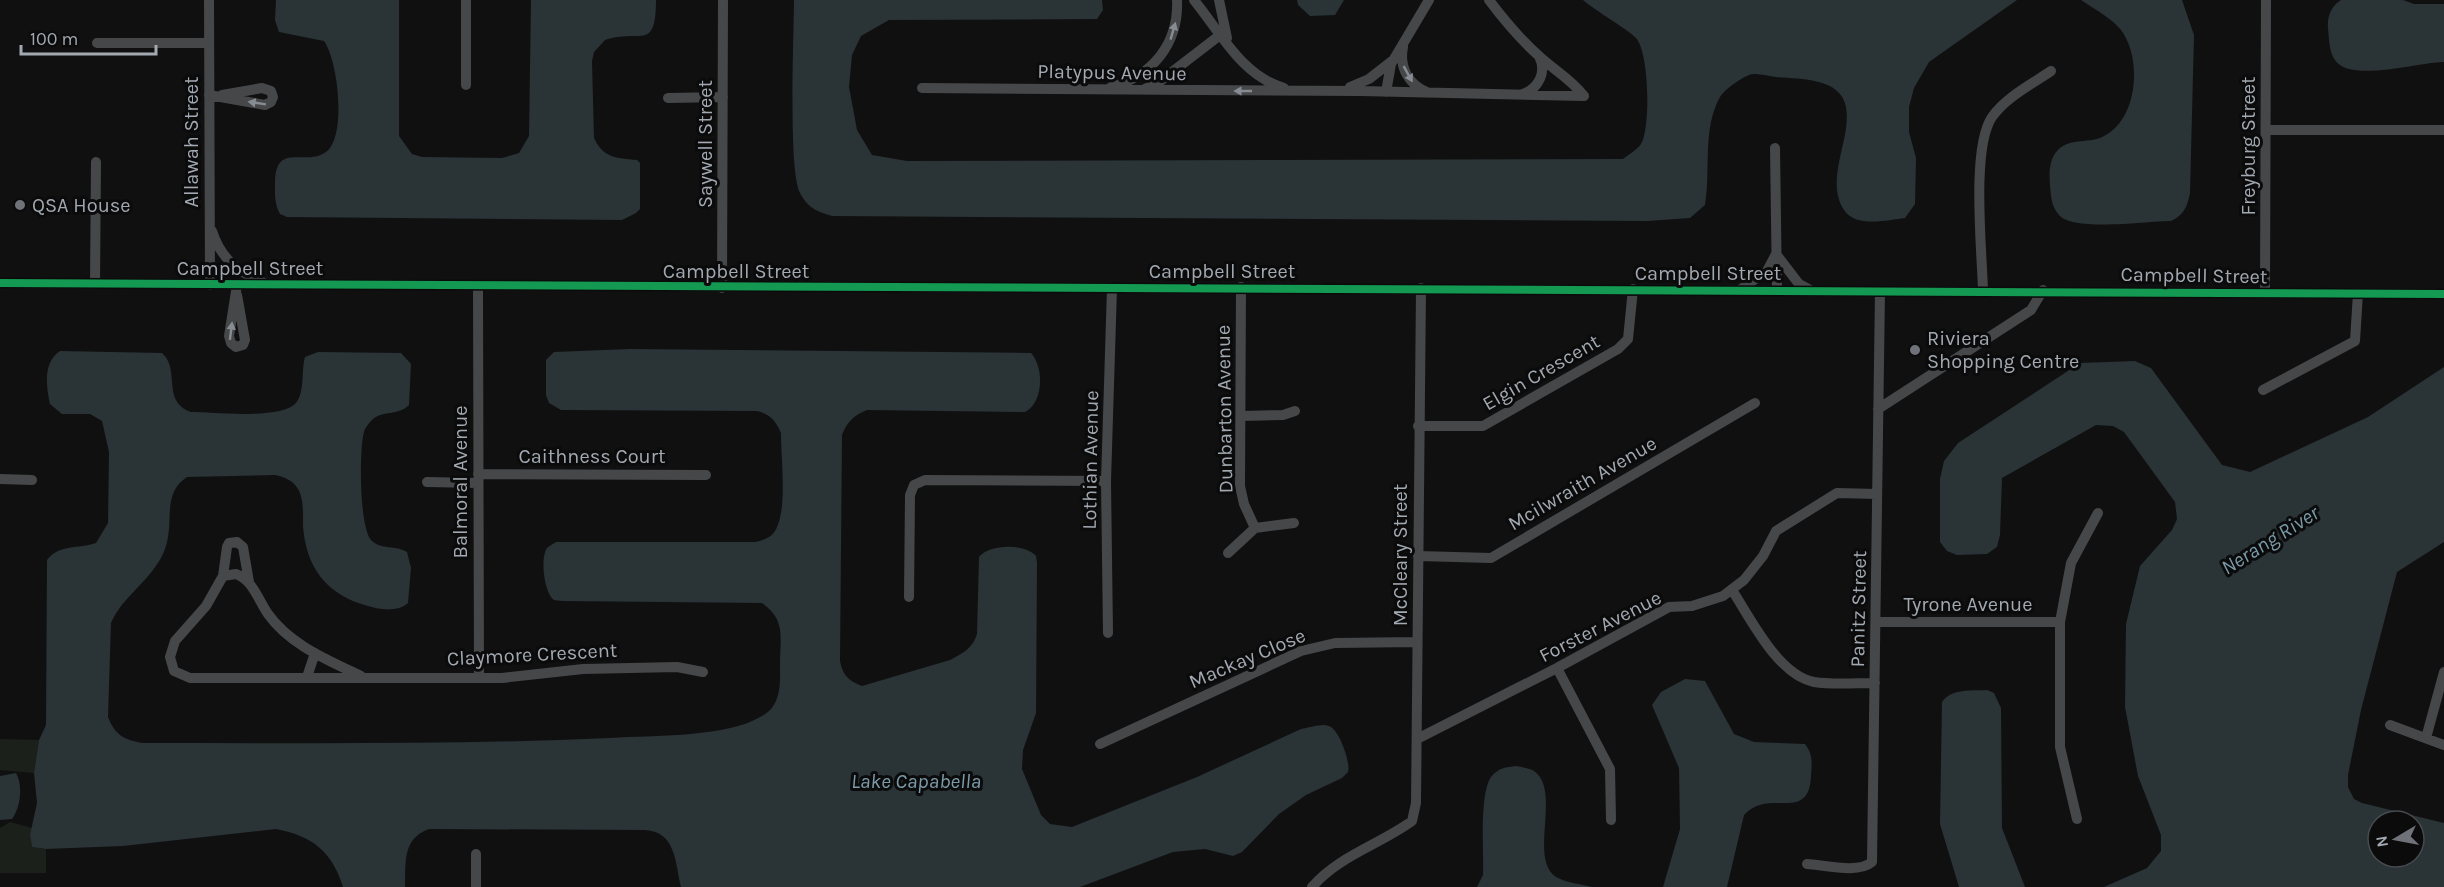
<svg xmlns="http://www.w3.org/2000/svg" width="2444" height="887" viewBox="0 0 2444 887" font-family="Karla,sans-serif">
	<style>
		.green { fill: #1b201b }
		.water { fill: #2a3336; fill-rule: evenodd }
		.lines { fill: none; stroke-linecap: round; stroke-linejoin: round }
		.minor { stroke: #454749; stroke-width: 10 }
		.cycleway-casing { stroke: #0b0b0c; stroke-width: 11 }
		.cycleway { stroke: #139951; stroke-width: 8 }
		.oneway { fill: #868c92 }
		.poi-dot { fill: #6f7379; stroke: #0b0b0c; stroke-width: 2 }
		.labels { text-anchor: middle; stroke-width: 6; stroke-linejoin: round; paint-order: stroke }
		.street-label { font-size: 20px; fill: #a2a9b1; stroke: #0b0b0c }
		.poi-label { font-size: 20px; fill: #a2a9b1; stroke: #0b0b0c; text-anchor: start }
		.water-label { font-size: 21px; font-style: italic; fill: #7b9ba9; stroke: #0b0b0c }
	</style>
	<rect width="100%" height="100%" fill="#101011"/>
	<path class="green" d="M0 739 39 740 34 773 0 770Z
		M10 822 32 828 30 835 32 847 46 849V873H0V828Z"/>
	<path class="water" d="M276 0H399V136L412 154 422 157 502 158 519 153 529 136 531 0H656C656 53 640 28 605 40L594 52 592 61 594 138C603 158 616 158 637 160L640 163V209L636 213 622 220 287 217 280 214C274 203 275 194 275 182 276 141 305 167 326 152 347 137 338 60 324 41L279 32 275 20Z
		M794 0H1102L1103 10 1097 19 889 20 861 36 852 55 849 87 857 130 872 155 907 161 1623 159C1628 155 1637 150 1641 144 1651 127 1649 52 1636 38 1626 28 1597 12 1583 0H2017L1929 62 1914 88 1909 107V132L1916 158 1915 204 1905 218C1888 220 1855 228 1844 210 1824 179 1852 139 1846 107 1841 77 1798 79 1776 77 1768 76 1756 72 1749 75 1741 78 1724 90 1720 97 1702 129 1711 170 1705 205L1690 218 1648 221 832 216C816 211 808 208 800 193 788 170 794 34 794 0Z
		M1297 0H1344L1335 15 1310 16 1298 5Z
		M2081 0H2182L2194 35 2190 193C2187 207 2184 215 2171 221 2148 221 2073 232 2059 215 2051 206 2051 196 2050 185 2049 174 2049 160 2057 151 2068 138 2087 143 2100 138 2138 123 2143 59 2121 30 2110 17 2094 9 2081 0Z
		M2341 0H2403L2414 4H2444V62C2420 62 2349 83 2335 60 2329 52 2329 38 2328 28 2327 17 2331 6 2341 0Z
		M630 349 1031 353C1044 367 1044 402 1025 412L867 410C853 416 847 422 842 435L840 661C843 676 849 681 862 686L950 660C963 653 973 648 977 634L979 557C989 544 1025 543 1036 556L1037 563 1036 713 1023 750 1022 769 1041 815 1050 824 1072 827 1197 777 1301 729C1309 728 1322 723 1329 726 1339 729 1351 763 1348 772L1342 778 1306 795 1279 814 1242 852 1233 856 1205 849 1173 852 1080 887H681C675 862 676 832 645 830L429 829C402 839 406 862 405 887H343C332 851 312 836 276 829L123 846 46 849 32 847 30 835 37 803 34 773 39 740 46 725 47 560C59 544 78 549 96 543L108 523 109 452 102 421 90 414H62L50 404C46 386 43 362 60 351L162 353C181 370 161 401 191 412 213 412 281 420 296 403 305 392 301 371 305 357L318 352 401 353 411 364 409 405C399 416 382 410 372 420 369 423 365 428 364 432 359 449 359 530 372 541 382 550 396 545 407 552L411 568 408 603C399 612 380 610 368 606 327 595 306 568 303 526 303 515 304 499 298 489 293 480 284 477 275 475L187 477C161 494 175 522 165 549 154 579 123 595 111 623L108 717C115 735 124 740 143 743 299 743 455 745 610 738 653 735 726 738 762 716 782 705 780 683 780 664 780 637 786 620 762 603L562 601 554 600C544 593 540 558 547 548 549 546 553 544 556 542H755C765 540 773 537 777 527 787 505 781 458 781 433 776 421 770 414 757 411L561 410 549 403 546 395V360L554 352Z
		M2135 361 2151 368 2222 465 2250 472 2368 417 2444 367V542L2397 572 2361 710 2348 775V787L2354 799 2362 803 2444 823V887H2104L2147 868 2161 851V835L2138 776 2125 707 2126 624 2140 566 2172 530 2177 519 2175 502 2124 432 2113 426 2096 425 2002 478 2000 535 1997 547 1987 554 1957 555 1947 551 1940 542V479L1944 461 1958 443 2080 363ZM2378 821H2414V857H2378Z
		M1685 679 1705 681 1734 734 1754 742 1805 744C1813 754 1812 763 1811 776 1809 824 1769 787 1744 815L1727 887H1663L1680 829 1679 768 1652 705 1661 692Z
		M1987 690 1994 693 2001 708 2002 828 2025 887H1959L1940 824 1942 702C1952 688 1971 691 1987 690Z
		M1516 766C1521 767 1529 768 1534 771 1562 790 1528 859 1556 877 1567 883 1581 884 1592 887H1477L1483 875C1484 852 1479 795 1491 777 1498 768 1506 767 1516 766Z
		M16 773C23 785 21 807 12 819L0 820V776Z"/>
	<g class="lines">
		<path class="minor" d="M209 0 210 285
			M466 0V85
			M1194 0C1220 32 1242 76 1284 88
			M1219 0 1227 38
			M1489 0C1504 20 1520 39 1539 56 1554 70 1571 79 1584 96
			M97 43H209
			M1403 47C1399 67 1408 84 1427 92
			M1111 87C1153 76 1179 43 1177 0
			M1350 87 1369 79 1392 61
			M922 88 1360 91 1584 96
			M1145 89 1159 82 1224 32
			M1386 92 1391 64 1429 0
			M1523 94C1539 88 1547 72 1539 56
			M209 95 265 105 271 102 273 97 271 91 262 88 222 95
			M668 98 723 97
			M2266 130H2444
			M1775 148 1777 290
			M212 231C221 259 238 272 264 283
			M0 283 2444 294
			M95 284 96 162
			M478 286 479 677
			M1241 287 1240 486 1244 504 1255 528
			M722 288 723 0
			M1741 289 1767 271 1776 254 1799 284 1810 290
			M1983 291C1982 251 1971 148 1992 117 2006 97 2032 84 2051 71
			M2265 293 2266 0
			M237 295 245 340 243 345 236 347 231 343 229 336 237 285
			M2263 390 2355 341 2358 293
			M1878 409 2031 310 2043 290
			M1242 416 1283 415 1295 411
			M1418 426H1483L1618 349 1628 339 1633 289
			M478 474 706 475
			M0 479 32 480
			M427 482 478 483
			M1228 553 1255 528 1294 523
			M1418 556 1491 558 1755 403
			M223 576 227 547 229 543 237 542 243 547 249 582
			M1732 590C1751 619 1778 675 1814 682 1833 685 1855 683 1875 683
			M909 597 910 495 914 485 925 480 1106 481
			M1876 622H2060
			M1108 633 1106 481 1112 288
			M1557 668 1610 769 1611 820
			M361 676C328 660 290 645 268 614 258 600 253 580 236 574L223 576 206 606 175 641 170 657 174 671 190 678H502L583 669 677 667 703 672
			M307 677 315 653
			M2390 725 2444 745
			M2426 738 2444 672
			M1417 739 1557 668 1669 607 1692 606 1723 596 1744 580 1763 556 1776 531 1837 493 1877 494
			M1100 744 1301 651 1335 643 1417 642
			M2077 819 2060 747V622L2071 563 2098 513
			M1807 864C1825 865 1858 874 1872 862L1880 291
			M476 887V854
			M1312 887C1340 855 1379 845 1412 821L1416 803 1421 288"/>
		<defs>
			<path id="cycleway" d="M0 283 2444 294"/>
		</defs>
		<use href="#cycleway" class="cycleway-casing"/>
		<use href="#cycleway" class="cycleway"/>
	</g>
	<defs><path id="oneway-solid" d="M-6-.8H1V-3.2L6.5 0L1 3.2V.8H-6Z" transform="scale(1.5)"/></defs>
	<g class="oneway">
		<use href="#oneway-solid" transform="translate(1173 31) rotate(-74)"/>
		<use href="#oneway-solid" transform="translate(1408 74) rotate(61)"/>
		<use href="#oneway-solid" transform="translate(1243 91) rotate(-180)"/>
		<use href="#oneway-solid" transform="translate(257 103) rotate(-171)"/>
		<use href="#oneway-solid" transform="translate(231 331) rotate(-83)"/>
	</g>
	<g class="poi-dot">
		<circle cx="20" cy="205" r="6"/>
		<circle cx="1915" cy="350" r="6"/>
	</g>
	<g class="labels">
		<g class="street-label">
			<text transform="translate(1112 72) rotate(1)" y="7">Platypus Avenue</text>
			<text transform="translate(191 142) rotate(-90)" y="7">Allawah Street</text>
			<text transform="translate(705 144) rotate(-90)" y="7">Saywell Street</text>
			<text transform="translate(2248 146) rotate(-90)" y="7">Freyburg Street</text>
			<text x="250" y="275">Campbell Street</text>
			<text x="736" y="278">Campbell Street</text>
			<text x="1222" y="278">Campbell Street</text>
			<text x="1708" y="280">Campbell Street</text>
			<text transform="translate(2194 275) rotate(1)" y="7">Campbell Street</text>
			<text transform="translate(1541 372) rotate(-30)" y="7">Elgin Crescent</text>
			<text transform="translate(1224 409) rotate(-91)" y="7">Dunbarton Avenue</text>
			<text x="592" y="463">Caithness Court</text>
			<text transform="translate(1090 460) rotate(-89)" y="7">Lothian Avenue</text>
			<text transform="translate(460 482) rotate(-90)" y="7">Balmoral Avenue</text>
			<text transform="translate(1582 483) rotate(-30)" y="7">Mcilwraith Avenue</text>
			<text transform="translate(1400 555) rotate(-90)" y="7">McCleary Street</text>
			<text x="1968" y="611">Tyrone Avenue</text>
			<text transform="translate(1858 609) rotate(-89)" y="7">Panitz Street</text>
			<text transform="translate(1600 626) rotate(-27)" y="7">Forster Avenue</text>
			<text transform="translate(532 654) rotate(-3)" y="7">Claymore Crescent</text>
			<text transform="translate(1247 658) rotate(-23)" y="7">Mackay Close</text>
		</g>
		<g class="poi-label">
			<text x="32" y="212">QSA House</text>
			<text x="1927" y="345">Riviera<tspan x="1927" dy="23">Shopping Centre</tspan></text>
		</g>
		<g class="water-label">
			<text transform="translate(2270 540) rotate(-32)" y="7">Nerang River</text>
			<text x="916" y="788">Lake Capabella</text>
		</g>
	</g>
	<g transform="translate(2396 839) rotate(260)"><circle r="28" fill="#0b0b0c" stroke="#474a4e" stroke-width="1.5"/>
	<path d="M0-4.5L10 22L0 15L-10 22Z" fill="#6f7379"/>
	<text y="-9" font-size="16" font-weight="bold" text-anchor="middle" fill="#a2a9b1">N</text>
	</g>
	<path d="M21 45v9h135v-9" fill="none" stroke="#a2a9b1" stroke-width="3"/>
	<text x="30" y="45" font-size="18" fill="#a2a9b1" stroke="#0b0b0c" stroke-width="4.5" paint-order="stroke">100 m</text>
</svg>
